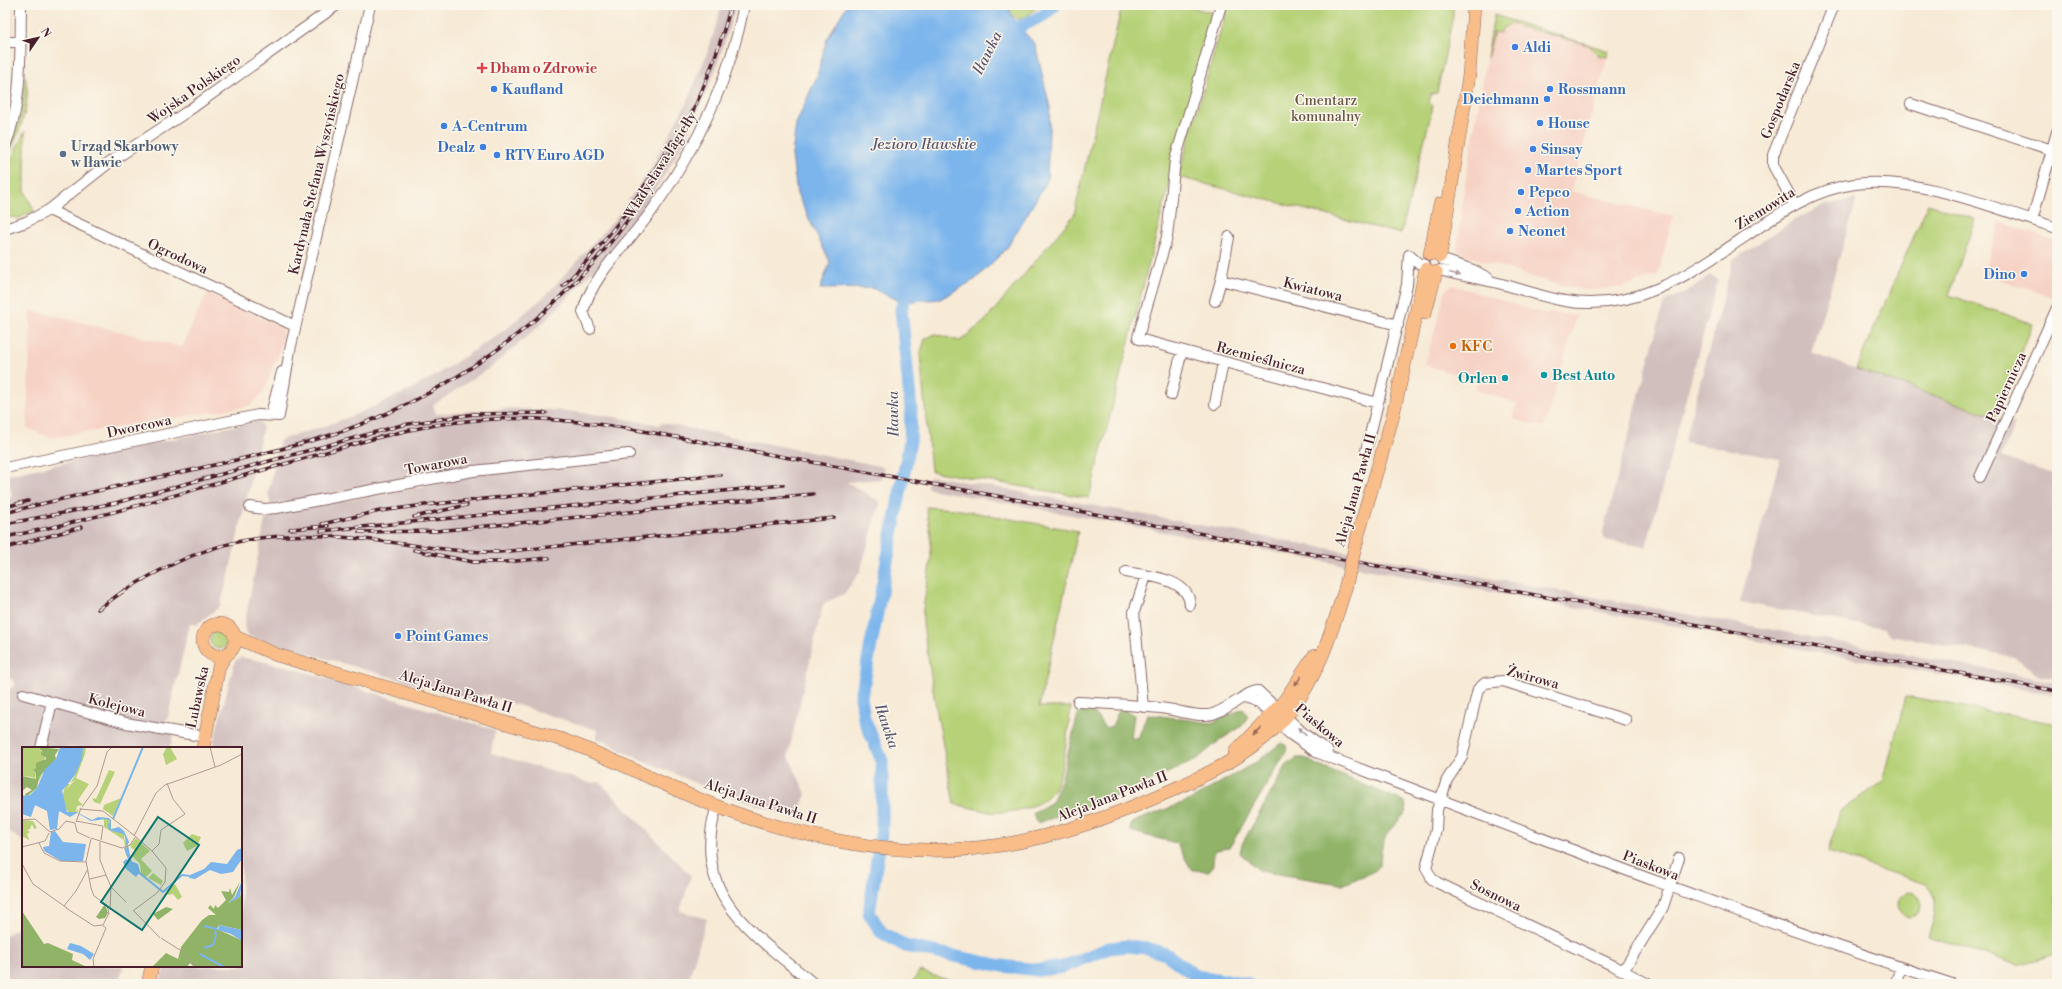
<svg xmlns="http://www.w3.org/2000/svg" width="2062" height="989" viewBox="0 0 2062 989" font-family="'Libre Bodoni',serif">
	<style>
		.built { fill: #f6d2c4 }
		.industrial { fill: #d1bfbe }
		.green { fill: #b6d177; stroke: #807851 }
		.forest { fill: #90b368; stroke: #6d694a }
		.water { fill: #7cb5ec; stroke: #636a8c }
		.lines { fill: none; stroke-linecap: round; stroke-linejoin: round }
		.river { stroke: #7cb5ec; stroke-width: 13 }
		.minor-casing { stroke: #876667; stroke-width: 12 }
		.major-casing { stroke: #876667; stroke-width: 14 }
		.minor { stroke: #fff; stroke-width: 10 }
		.major { stroke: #f8bd89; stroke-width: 13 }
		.rail-casing { stroke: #4a1f2b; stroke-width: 3.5 }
		.rail { stroke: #fbf7ec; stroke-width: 2; stroke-dasharray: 6; stroke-linecap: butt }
		.major-bridge-casing { stroke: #876667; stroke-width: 14; stroke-linecap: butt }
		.major-bridge { stroke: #f8bd89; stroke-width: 13 }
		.oneway { fill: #ae9aa0 }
		.oneway2 { fill: #986655 }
		.shop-dot { fill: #3f7fe0; stroke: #fbf7ec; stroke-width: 1.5 }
		.health-dot { fill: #e0444e; stroke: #fbf7ec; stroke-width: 1.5 }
		.service-dot { fill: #5c6f8a; stroke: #fbf7ec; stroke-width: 1.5 }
		.food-dot { fill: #e8710a; stroke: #fbf7ec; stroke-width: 1.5 }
		.culture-dot { fill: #0f9aa8; stroke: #fbf7ec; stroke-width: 1.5 }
		.labels { text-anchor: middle; stroke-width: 3; stroke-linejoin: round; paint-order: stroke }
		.shop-label { font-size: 14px; font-weight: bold; fill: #366cbe; stroke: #fbf7ec; text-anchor: start }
		.health-label { font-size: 14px; font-weight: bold; fill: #be3a42; stroke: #fbf7ec; text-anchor: start }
		.street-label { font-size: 14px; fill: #4a1f2b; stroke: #fbf7ec }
		.park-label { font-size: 14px; fill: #6a5442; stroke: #fbf7ec }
		.service-label { font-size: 14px; font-weight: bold; fill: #4e5e75; stroke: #fbf7ec; text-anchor: start }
		.food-label { font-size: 14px; font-weight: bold; fill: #c56008; stroke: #fbf7ec; text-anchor: start }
		.culture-label { font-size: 14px; font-weight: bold; fill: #0d838f; stroke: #fbf7ec; text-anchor: start }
		.water-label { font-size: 15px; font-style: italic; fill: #5c546f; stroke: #fbf7ec }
		.inset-river { fill: none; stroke: #7cb5ec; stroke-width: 2 }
		.inset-road { fill: none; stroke: #b29992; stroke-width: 1 }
		.view { fill: #0f766e; fill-opacity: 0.15; stroke: #0f766e; stroke-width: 2 }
		.inset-edge { fill: none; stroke: #4a1f2b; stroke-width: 2 }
	</style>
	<rect width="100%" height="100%" fill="#fbf7ec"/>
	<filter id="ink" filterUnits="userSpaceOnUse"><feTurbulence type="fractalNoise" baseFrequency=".025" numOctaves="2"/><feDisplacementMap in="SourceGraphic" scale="8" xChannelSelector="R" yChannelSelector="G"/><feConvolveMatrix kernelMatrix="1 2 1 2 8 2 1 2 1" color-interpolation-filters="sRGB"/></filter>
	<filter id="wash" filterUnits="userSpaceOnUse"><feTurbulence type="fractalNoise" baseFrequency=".012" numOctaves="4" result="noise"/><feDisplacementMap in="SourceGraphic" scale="16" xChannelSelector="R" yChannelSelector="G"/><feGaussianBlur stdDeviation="0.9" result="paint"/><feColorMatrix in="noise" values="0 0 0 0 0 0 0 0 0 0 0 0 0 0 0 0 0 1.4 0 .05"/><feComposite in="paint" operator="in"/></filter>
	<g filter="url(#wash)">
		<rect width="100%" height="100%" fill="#f7ead6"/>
		<path class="built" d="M5 5H13L14 36H5Z
			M1494 15 1609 51 1571 191 1673 216 1658 275 1623 287 1585 290 1551 283 1466 255 1457 250 1463 195Z
			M2000 222 2057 241V282L2052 297 1983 274Z
			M1452 285 1542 313 1577 315 1544 427 1513 419 1517 403 1475 390 1478 381 1425 365 1446 289Z
			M207 293 281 327 284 332 279 354 263 393 249 406 51 438 27 428 31 310 182 347Z"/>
		<path class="industrial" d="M722 5H736L715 72 683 145 643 210 605 258 544 322 491 367 433 405 436 414 511 408 566 411 602 415 659 425 662 423 880 466 884 468 882 478 880 479 847 482 880 502 860 572 844 594 823 604 788 755 806 794 796 819 700 785 622 751 610 744 596 738 597 730 482 694 480 703 290 648 248 636 244 626 266 515 446 482 439 464 436 463 401 480 271 505 268 493 280 440 325 426 357 414 406 392 435 376 505 330 547 294 616 218 650 170 686 104 708 51Z
			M1857 199 1811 353 2015 424 2001 457 2057 475V678L2039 675 2014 657 1890 635 1884 629 1740 602 1780 459 1684 442 1733 260 1794 220 1825 205Z
			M1710 275 1718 279 1646 547 1605 540 1602 535 1663 306 1667 300 1686 292Z
			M256 421 260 422 263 427 228 578 220 606 196 625 190 624 167 720 166 719V725L175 727 170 748H23V841L5 829V691L15 686 12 678 5 682V499L12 497 8 475Z
			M933 476 2057 682V696L930 489 927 486 929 477Z
			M241 657 289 667 495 730 491 753 590 783 600 782 691 876 680 911 707 919 687 984H159L165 966H241V748H212L235 661Z
			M23 924V966H123L119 984H5V936Z"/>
		<path class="green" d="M1010 5H1040L1025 18 1017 19 1010 12Z
			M1122 5H1184L1213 13 1089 498 931 471 920 355 925 339 935 334 960 341 985 321 1074 215Z
			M1228 5H1453V16L1437 93 1431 94 1429 103 1433 106 1401 234 1178 177Z
			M1494 15 1609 51 1607 57 1598 55 1589 45 1510 24 1503 28 1500 33 1494 32 1487 58Z
			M25 76C33 103 17 139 5 162V156L21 114Z
			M25 131V191L34 211 20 218 5 217V171Z
			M1928 204 1975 219 1949 295 2033 324 1996 417 1856 369Z
			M926 507 955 509 1078 531 1039 707H1071C1068 727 1064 773 1054 789 1042 808 1011 814 990 812 978 810 966 806 954 804L935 702 923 624V609L931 558V535Z
			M210 640a9 9 0 1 1 18 0a9 9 0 1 1-18 0Z
			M1906 696 2057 724V954L2017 965 1928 936C1934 918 1942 900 1925 884L1828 852 1840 811 1883 781Z
			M1898 905a12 12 0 1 1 24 0a12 12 0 1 1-24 0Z
			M919 971 961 984H912Z"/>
		<path class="forest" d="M1091 708 1105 728 1112 726 1120 708 1134 715 1131 738 1138 739 1147 714 1211 723 1243 709 1248 716 1241 727 1220 740 1196 760 1101 803 1037 823 1033 813 1052 802 1061 781 1078 714Z
			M1281 743 1287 746 1286 752 1229 848 1216 850C1211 858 1216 865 1209 871L1192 870 1176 843C1166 840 1136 834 1130 830L1131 824 1138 820 1190 800 1258 761Z
			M1297 758H1305L1319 766 1405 802 1407 812C1399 820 1389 829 1384 840 1376 862 1388 869 1360 877 1353 880 1348 884 1340 884L1260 871 1240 853 1242 844 1288 763Z"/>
		<path class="water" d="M847 5H1010V12L1019 27 1035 44 1050 107 1047 181 1007 248 976 279 940 299 902 302 872 288 820 289 830 262 797 194 792 155 796 124 817 76 827 39Z"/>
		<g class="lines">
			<path class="river" d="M1011 42 1019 27 1044 15 1055 5
				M910 285 901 309 911 409 910 441 861 697 864 718 882 761V827L869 913 881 932 905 946 1002 966 1039 970 1063 967 1109 948 1127 946 1146 948 1166 954 1196 976 1248 984"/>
		</g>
	</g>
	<g filter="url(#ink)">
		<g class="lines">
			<defs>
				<path id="minor" d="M1221 5 1175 160 1167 237 1138 337 1139 339 1378 403
					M5 42H21
					M1911 104 2052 150
					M5 146C23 101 20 53 21 5
					M1795 205 1773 165V155L1834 5
					M49 210 295 326
					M2032 220 2057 132
					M5 229 26 222 49 210 110 162 185 113 337 5
					M1409 255 1418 263 1425 265
					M1443 260 1473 270 1488 278
					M1440 270C1459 276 1479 278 1498 283 1521 289 1542 297 1565 301 1636 313 1691 273 1746 236 1780 213 1814 189 1855 184 1920 176 1996 209 2057 228
					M1221 280 1398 325
					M1215 301 1221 280 1229 237
					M590 329 583 312C592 275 629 242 651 212 696 149 730 81 744 5
					M1171 395 1182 351
					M1215 404 1223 362
					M271 414 282 372
					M1366 451 1407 285 1409 255
					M5 468 258 415 279 416 290 350 370 5
					M1980 477 2057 308
					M250 507 264 509 277 508 473 471 629 454
					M1126 572C1147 576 1189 578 1190 605
					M23 694 126 723 206 737
					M1244 698 1259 703 1290 734 1316 752C1527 833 1737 915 1952 984
					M1078 702C1108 704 1138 705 1167 709 1181 711 1193 716 1207 715 1222 715 1248 690 1258 691L1304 734 1328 751
					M1143 707 1134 612 1146 576
					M1626 720 1503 681 1485 683 1478 689 1462 757 1447 780 1437 810 1436 830 1426 868 1432 879 1438 883 1614 966 1648 984
					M41 748 52 702
					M717 806C688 895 755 935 814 984
					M1623 971 1663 907 1679 858
					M1895 984 1901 968"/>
				<path id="major" d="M1430 254 1440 204
					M1440 256 1469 75 1474 5
					M1425 313 1436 272
					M1358 535 1392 419 1426 269
					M203 640a16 16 0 1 1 32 0a16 16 0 1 1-32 0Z
					M235 637 277 655 563 740C610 757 653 780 698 799 744 818 795 833 844 842 966 864 1058 841 1170 791 1213 772 1257 751 1288 714 1318 677 1331 634 1345 589
					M203 748 219 666 226 655
					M1235 752 1285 700 1314 656
					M148 984 152 966"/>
			</defs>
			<use href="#minor" class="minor-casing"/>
			<use href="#major" class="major-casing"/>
			<use href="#minor" class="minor"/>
			<use href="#major" class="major"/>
			<defs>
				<path id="rail" d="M563 286C606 243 642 194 672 141
					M5 507 28 501
					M5 513C71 496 138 482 205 467 251 457 298 446 343 431 536 363 680 201 731 5
					M414 517 467 505
					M5 524 115 503 402 425 474 414 546 413
					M322 524 380 511 425 505 721 475
					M290 529 328 526
					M321 531 783 485
					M359 532 436 531 813 494
					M5 537C104 518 201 487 299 460 351 445 404 428 458 422 524 414 589 421 654 433L2057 691
					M5 548 82 527
					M414 550 473 562H505L549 558
					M121 593C199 543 259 529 352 538 401 542 450 553 500 552L834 518
					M98 609 125 590"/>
			</defs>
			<use href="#rail" class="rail-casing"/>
			<use href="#rail" class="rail"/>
			<defs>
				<path id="major-bridge" d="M1345 589 1358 535"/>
			</defs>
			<use href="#major-bridge" class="major-bridge-casing"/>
			<use href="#major-bridge" class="major-bridge"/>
		</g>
		<defs><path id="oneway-solid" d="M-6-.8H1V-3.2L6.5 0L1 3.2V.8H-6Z"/></defs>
		<g class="oneway">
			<use href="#oneway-solid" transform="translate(1455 274) rotate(14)"/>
			<use href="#oneway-solid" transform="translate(1302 731) rotate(-139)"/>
		</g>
		<g class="oneway2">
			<use href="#oneway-solid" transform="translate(1298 681) rotate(124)"/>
			<use href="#oneway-solid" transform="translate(1257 731) rotate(136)"/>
		</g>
	</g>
	<g class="shop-dot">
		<circle cx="1515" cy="47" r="4"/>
		<circle cx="494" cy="89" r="4"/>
		<circle cx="1550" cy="89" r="4"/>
		<circle cx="1547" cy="99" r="4"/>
		<circle cx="1540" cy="123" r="4"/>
		<circle cx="444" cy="126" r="4"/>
		<circle cx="483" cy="147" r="4"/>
		<circle cx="1533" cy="149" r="4"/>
		<circle cx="497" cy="155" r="4"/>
		<circle cx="1528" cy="170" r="4"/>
		<circle cx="1521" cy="192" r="4"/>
		<circle cx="1518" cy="211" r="4"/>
		<circle cx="1510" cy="231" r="4"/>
		<circle cx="2024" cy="274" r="4"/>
		<circle cx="398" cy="636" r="4"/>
	</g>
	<path class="health-dot" d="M480 62h4v4h4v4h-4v4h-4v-4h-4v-4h4z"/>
	<circle class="service-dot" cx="63" cy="154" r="4"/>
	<circle class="food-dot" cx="1453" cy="346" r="4"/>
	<g class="culture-dot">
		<circle cx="1544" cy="375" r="4"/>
		<circle cx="1505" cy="378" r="4"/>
	</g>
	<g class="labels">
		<g class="shop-label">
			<text x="1523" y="52">Aldi</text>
			<text x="502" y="94">Kaufland</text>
			<text x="1558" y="94">Rossmann</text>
			<text x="1539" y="104" text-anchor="end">Deichmann</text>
			<text x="1548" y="128">House</text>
			<text x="452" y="131">A-Centrum</text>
			<text x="475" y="152" text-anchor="end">Dealz</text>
			<text x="1541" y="154">Sinsay</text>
			<text x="505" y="160">RTV Euro AGD</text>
			<text x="1536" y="175">Martes Sport</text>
			<text x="1529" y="197">Pepco</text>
			<text x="1526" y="216">Action</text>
			<text x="1518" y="236">Neonet</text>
			<text x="2016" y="279" text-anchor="end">Dino</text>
			<text x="406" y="641">Point Games</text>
		</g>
		<g class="health-label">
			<text x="490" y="73">Dbam o Zdrowie</text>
		</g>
		<g class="street-label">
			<text transform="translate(194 89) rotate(-35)" y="5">Wojska Polskiego</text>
			<text transform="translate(1780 100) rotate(-68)" y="5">Gospodarska</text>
			<text transform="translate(660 165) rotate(-58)" y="5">Władysława Jagiełły</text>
			<text transform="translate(316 174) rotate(-77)" y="5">Kardynała Stefana Wyszyńskiego</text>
			<text transform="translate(1765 208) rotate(-32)" y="5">Ziemowita</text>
			<text transform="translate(178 256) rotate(25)" y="5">Ogrodowa</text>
			<text transform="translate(1313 289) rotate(14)" y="5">Kwiatowa</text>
			<text transform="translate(1261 358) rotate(15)" y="5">Rzemieślnicza</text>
			<text transform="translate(2006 387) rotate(-65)" y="5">Papiernicza</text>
			<text transform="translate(139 426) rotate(-12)" y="5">Dworcowa</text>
			<text transform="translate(436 464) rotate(-11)" y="5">Towarowa</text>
			<text transform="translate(1355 490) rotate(-74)" y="5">Aleja Jana Pawła II</text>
			<text transform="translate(1533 677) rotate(15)" y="5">Żwirowa</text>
			<text transform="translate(456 691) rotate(17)" y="5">Aleja Jana Pawła II</text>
			<text transform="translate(197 697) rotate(-78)" y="5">Lubawska</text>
			<text transform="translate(117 705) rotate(14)" y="5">Kolejowa</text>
			<text transform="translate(1320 725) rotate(40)" y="5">Piaskowa</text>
			<text transform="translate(1112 796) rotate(-21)" y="5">Aleja Jana Pawła II</text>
			<text transform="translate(761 801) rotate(18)" y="5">Aleja Jana Pawła II</text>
			<text transform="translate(1651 865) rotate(21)" y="5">Piaskowa</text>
			<text transform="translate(1496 895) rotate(26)" y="5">Sosnowa</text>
		</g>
		<g class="park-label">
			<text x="1326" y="105">Cmentarz<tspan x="1326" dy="16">komunalny</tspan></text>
		</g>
		<g class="service-label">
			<text x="71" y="151">Urząd Skarbowy<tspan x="71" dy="16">w Iławie</tspan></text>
		</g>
		<g class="food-label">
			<text x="1461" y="351">KFC</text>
		</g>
		<g class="culture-label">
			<text x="1552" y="380">Best Auto</text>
			<text x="1497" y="383" text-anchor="end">Orlen</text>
		</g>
		<g class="water-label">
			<text transform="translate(987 53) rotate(-63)" y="5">Iławka</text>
			<text x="924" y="149">Jezioro Iławskie</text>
			<text transform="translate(893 414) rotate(-91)" y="5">Iławka</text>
			<text transform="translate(887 726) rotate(71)" y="5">Iławka</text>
		</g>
	</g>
	<g transform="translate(22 747)">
		<rect width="220" height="220" fill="#f7ead6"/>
		<path d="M0 0H16L24 10 20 15 14 16V21L11 24 14 26 13 32 20 27 17 34 10 30 0 29ZM61 0H64L63 7 54 31 67 37 56 53 61 58 55 59 54 65 59 60 55 66H50L46 65 41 57V46L44 37H48L44 43 53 33 48 36 53 29ZM145 0H148L155 12 144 18 141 7ZM87 23 93 25 78 57 72 55 70 51 74 52ZM99 51 91 69 81 62 82 58ZM82 71 88 74 87 83 102 86V92L106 96 108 114 104 108 102 93 82 80ZM0 73 11 74 15 81 12 82 10 77 8 82 5 83 8 85 5 87 7 92V93L0 89ZM170 87 179 90 175 99 165 104 161 96ZM114 91 128 104 119 112 130 124 124 130 119 127 118 117 109 108 114 105 108 99ZM131 126 141 134 139 138 126 131ZM153 137 160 150 156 153 151 147 146 148 145 144Z" fill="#b6d177"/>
		<path d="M16 0 37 2 33 8 34 12 17 30 15 41 4 50 3 47 10 43 5 40 0 44V29L14 32V26L11 23 14 21V16L24 12V10L19 8 20 4ZM218 135 212 150 206 156 218 150 220 143V183L197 178 195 182 219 193 220 220H172L168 216 165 220H130L144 206 156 212 159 200 180 173 187 168H194L186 161 188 158 192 162 193 158 196 161 204 153 199 144 207 145 208 141 210 148ZM83 157 86 166 83 171 77 172 74 170ZM144 160 151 162 136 173 131 167ZM0 164 22 197 26 196 51 207 50 213 65 220H0Z" fill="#90b368"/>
		<path d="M38 0H61L60 12 53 28 40 44 45 65H54L70 73 76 70 87 71 89 73V82L97 80 102 84 107 95 105 99 102 87 87 83 86 78 88 74 84 72 69 74 55 66 48 70 37 64 35 82 28 83 25 64 13 58 9 70 0 67V49L8 48 15 41 23 22 34 12ZM33 84 41 95 64 97 61 114H39L22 104 21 100 27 99 29 85ZM220 101V112L211 125 199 127 188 123 173 132 167 131 168 128 182 122 189 115 205 117 215 103ZM104 112 116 117 118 125 114 130 104 122 101 115ZM220 134 218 150 206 156 213 150ZM197 178 220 183V194L209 187 196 183ZM48 196 59 199 72 207 68 213 61 207 45 202Z" fill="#7cb5ec"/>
		<path class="inset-river" d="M1 49 11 61M3 49 12 60M91 72 121 0M105 99 109 116M103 101 108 115M115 124 141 145 160 128 169 129M182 179 195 182M182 201 191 198 194 189 193 183M178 207 202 220"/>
		<path class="inset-road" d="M188 0 193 20M60 60 75 39 85 5 90 0M58 62 81 64 113 89M0 73 13 72 28 85 37 82 44 74 53 76M54 74 81 79 79 93M54 75 59 61M53 76 55 85 68 91M112 89 134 46 143 38 199 18 220 7M114 90 130 104M69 91 100 101 108 98 114 89M69 92 64 114 69 141 72 149 85 158 87 167M78 95V113L84 128 89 140 104 155M17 96 22 106 38 114 64 115M0 100 23 94 27 86M130 104 137 97 139 83 163 67 151 52 145 36M0 117 11 137 45 161M68 132 84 128M42 159 54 144 66 122M44 161 72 179 80 178M88 163 89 140M111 163 138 191M112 163 135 146 143 135 144 121 130 104M81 178 87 166M139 191 161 205 175 220M72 220 71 212 84 181 80 178"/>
		<path class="view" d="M136 70 177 98 120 183 79 155Z"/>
		<rect width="220" height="220" class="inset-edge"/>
	</g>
	<rect width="2062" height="989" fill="none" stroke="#fbf7ec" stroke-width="20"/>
	<g transform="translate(38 38) rotate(56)" stroke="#fbf7ec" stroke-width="3" paint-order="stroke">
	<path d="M0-3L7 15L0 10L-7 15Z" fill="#4a1f2b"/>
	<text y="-6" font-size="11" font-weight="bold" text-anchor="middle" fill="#4a1f2b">N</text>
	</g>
</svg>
